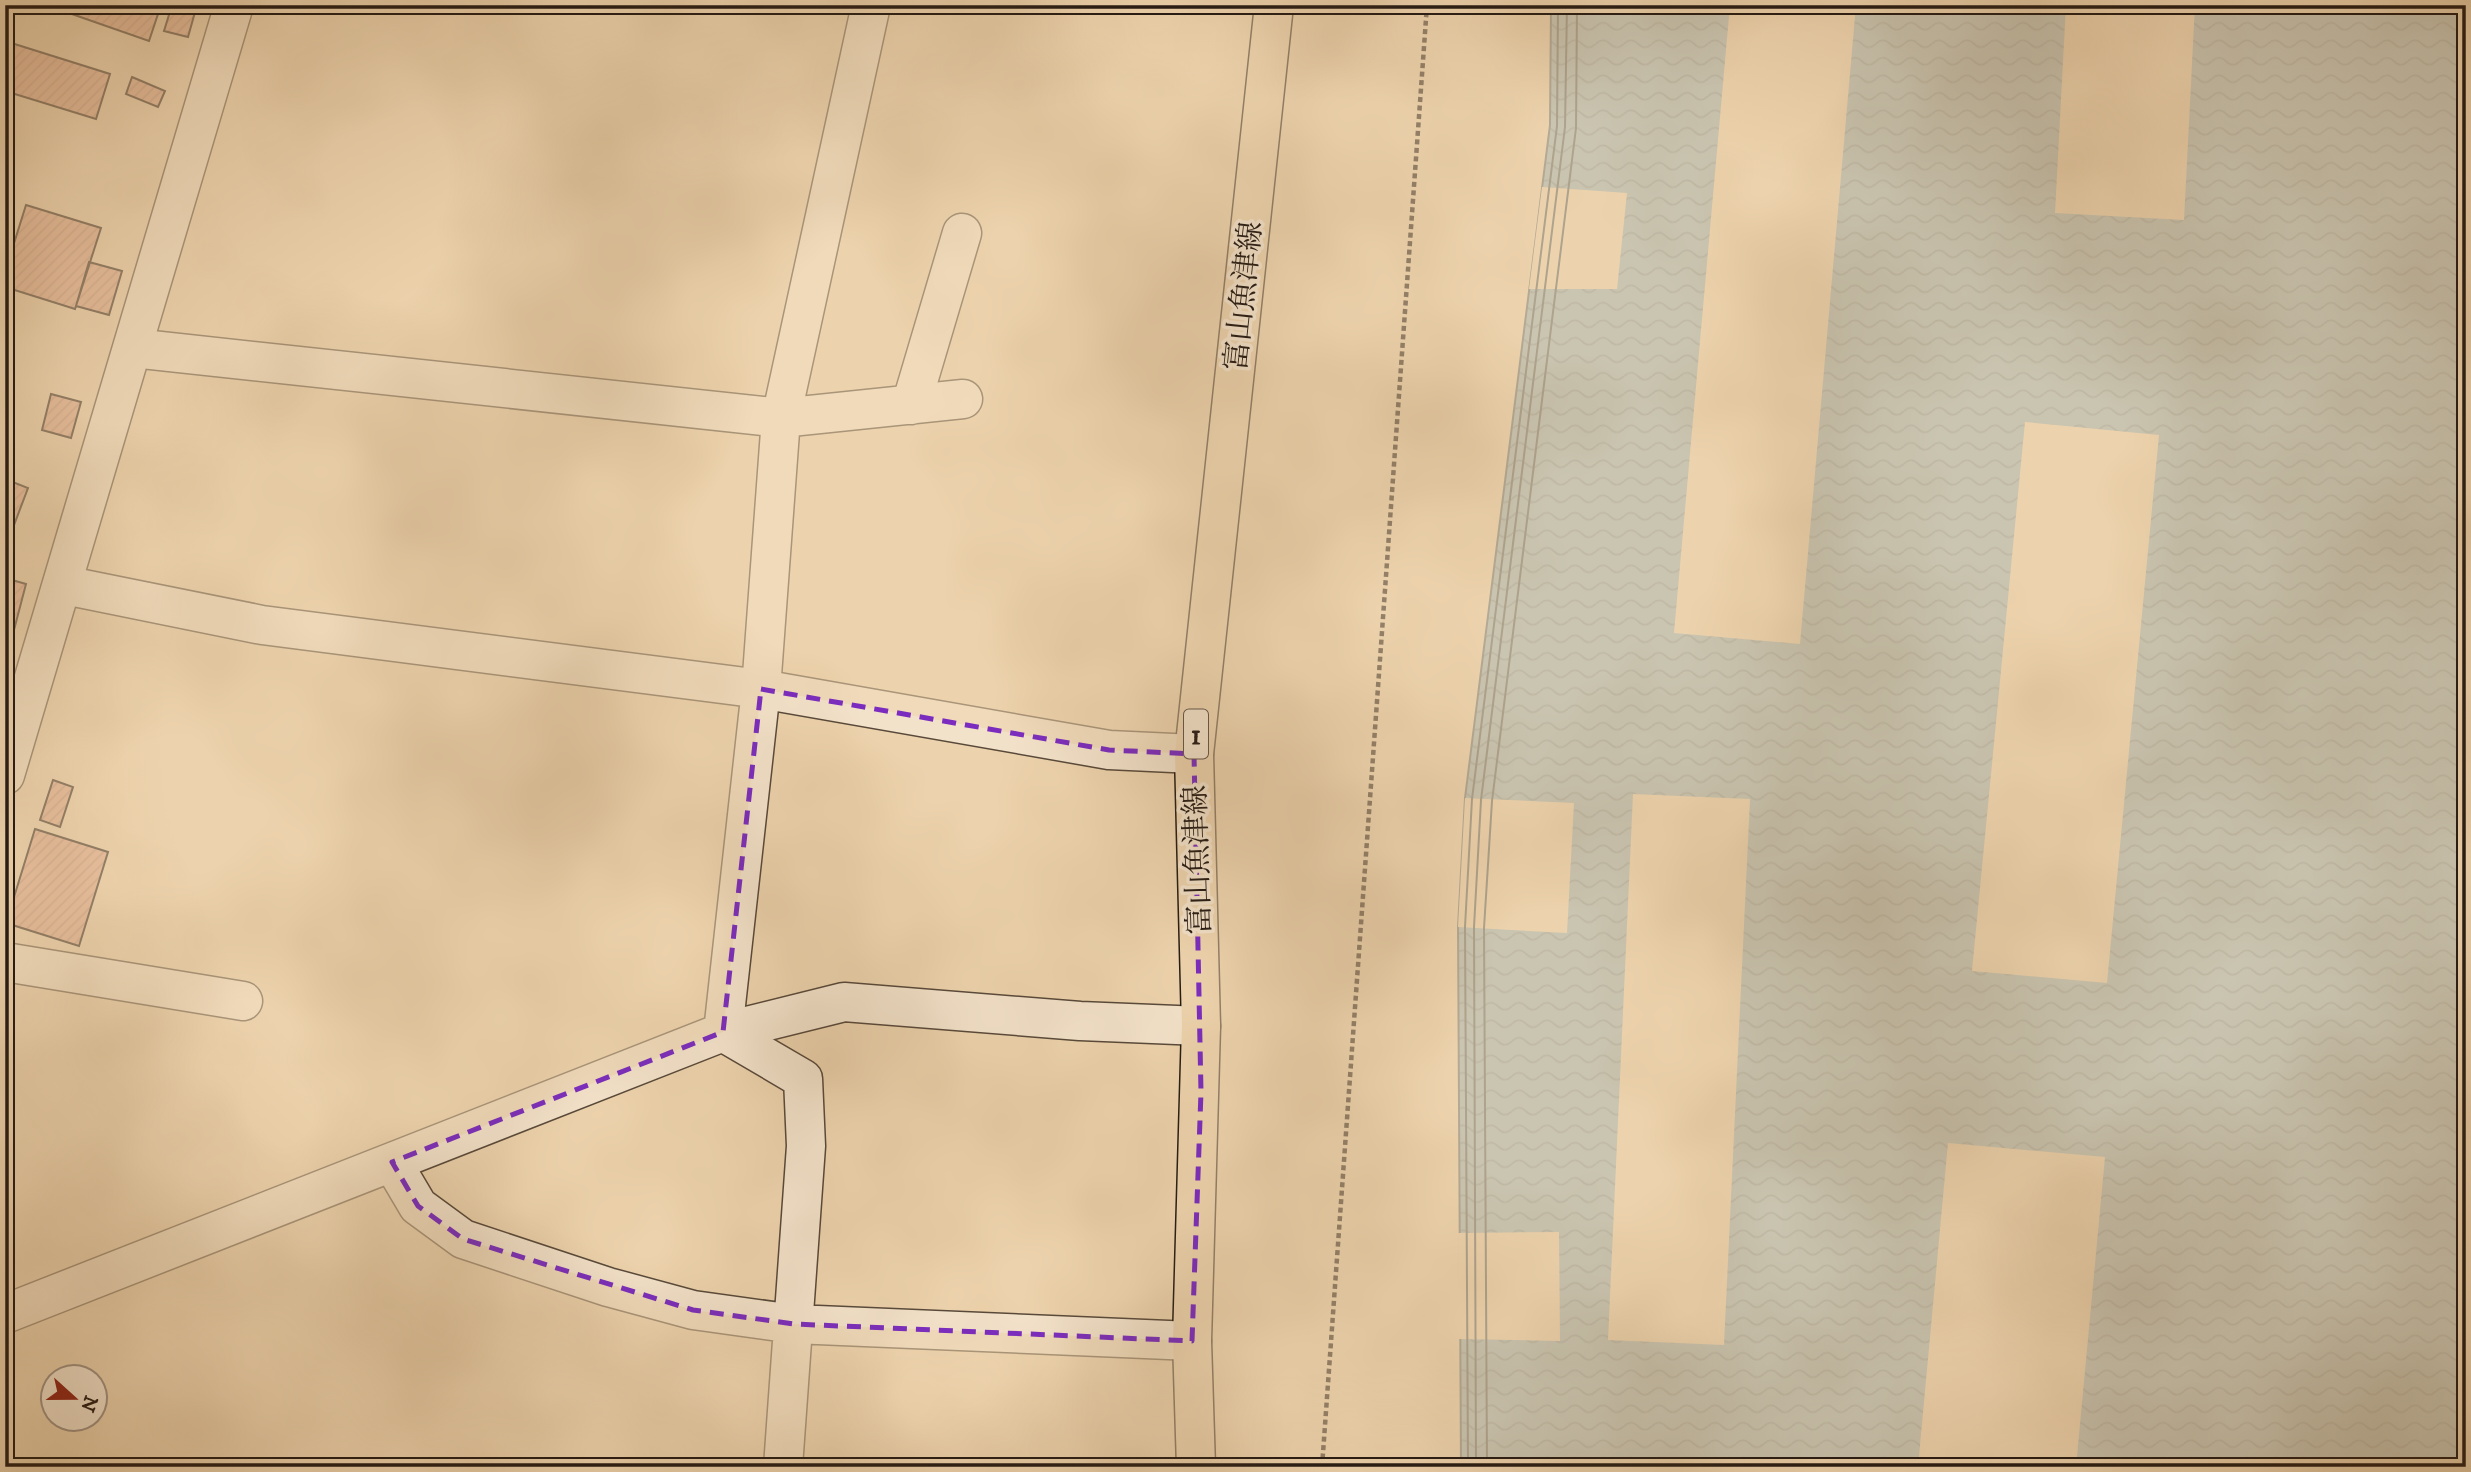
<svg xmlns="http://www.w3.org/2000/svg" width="2471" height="1472" viewBox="0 0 2471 1472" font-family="'IM FELL DW Pica','Noto Serif JP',serif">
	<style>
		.water { fill: url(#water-waves); stroke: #6f7776; stroke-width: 2 }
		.pier { fill: #edd3ad }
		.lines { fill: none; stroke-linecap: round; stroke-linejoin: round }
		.shore { stroke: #636866; stroke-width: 2 }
		.building { fill: url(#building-hatch); stroke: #261b14; stroke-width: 2 }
		.minor-casing { stroke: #58493a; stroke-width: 41 }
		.tertiary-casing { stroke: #58493a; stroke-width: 41 }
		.primary-casing { stroke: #261b14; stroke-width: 41 }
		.path { stroke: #261b14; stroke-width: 4.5; stroke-dasharray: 5 3.5; stroke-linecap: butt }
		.minor { stroke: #f3e2ca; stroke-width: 38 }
		.tertiary { stroke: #f3e2ca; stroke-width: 38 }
		.primary { stroke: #edd3ad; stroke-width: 38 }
		.marked { fill: none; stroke: #7b2cbf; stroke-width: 5; stroke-dasharray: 14 9; stroke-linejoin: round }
		.labels { text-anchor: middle; stroke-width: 7; stroke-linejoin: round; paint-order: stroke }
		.shield { fill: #f3e2ca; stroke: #64574b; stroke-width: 2 }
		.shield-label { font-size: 28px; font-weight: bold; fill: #261b14 }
		.street-label { font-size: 30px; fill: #261b14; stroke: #f3e2ca }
	</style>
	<defs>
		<pattern id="water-waves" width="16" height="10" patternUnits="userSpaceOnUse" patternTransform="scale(1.75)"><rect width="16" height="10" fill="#a0b4b7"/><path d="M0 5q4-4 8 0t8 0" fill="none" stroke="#8a9a9c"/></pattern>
		<pattern id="building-hatch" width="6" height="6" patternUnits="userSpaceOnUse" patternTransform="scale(1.75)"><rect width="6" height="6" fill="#e3a88c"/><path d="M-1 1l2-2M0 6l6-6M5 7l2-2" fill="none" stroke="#c39078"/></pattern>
	</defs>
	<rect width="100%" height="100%" fill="#edd3ad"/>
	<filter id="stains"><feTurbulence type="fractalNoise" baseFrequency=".00286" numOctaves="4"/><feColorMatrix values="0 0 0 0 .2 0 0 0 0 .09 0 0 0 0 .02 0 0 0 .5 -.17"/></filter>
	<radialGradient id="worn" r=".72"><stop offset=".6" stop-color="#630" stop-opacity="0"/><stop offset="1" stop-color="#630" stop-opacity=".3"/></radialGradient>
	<path class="water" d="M1551 5H2466V1467H1461L1458 927 1465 798 1550 125Z"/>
	<path class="pier" d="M1730 5H1856L1800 644 1674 633Z
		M2066 5H2195L2184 220 2055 213Z
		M1542 187 1627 193 1617 289H1529Z
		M2025 422 2159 435 2107 983 1972 971Z
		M1633 794 1750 799 1724 1345 1608 1340Z
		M1465 798 1574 803 1567 933 1458 927Z
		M1948 1143 2105 1157 2076 1467H1918Z
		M1559 1232 1560 1341 1459 1339 1458 1233Z"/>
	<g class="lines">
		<path class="shore" d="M1468 1467 1465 927 1472 799 1557 126 1558 5
			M1476 1467 1474 927 1481 800 1565 127 1567 5
			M1487 1467 1484 928 1492 801 1576 128 1577 5"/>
	</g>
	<path class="building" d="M46 5H161L149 41Z
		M172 5H197L188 37 164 31Z
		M5 41 110 74 96 119 5 91Z
		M132 77 165 91 158 107 126 94Z
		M26 205 101 228 75 309 5 287V272Z
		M89 262 122 271 109 315 76 306Z
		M51 394 81 402 71 438 42 430Z
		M5 479 28 488 5 549Z
		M5 578 26 584 8 653H5Z
		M53 780 73 787 60 827 40 820Z
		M35 829 108 852 79 946 6 923Z"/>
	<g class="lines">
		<defs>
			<path id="minor" d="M133 348 781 418 963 399
				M911 405 962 233
				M64 585 262 625 761 689 1109 750 1194 754
				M5 962 243 1001
				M723 1032 761 689 781 418 871 5
				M723 1032 803 1079 806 1146 783 1467
				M392 1162 418 1206 463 1239 608 1287 693 1310 794 1324 1192 1341
				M5 1314 723 1032 844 1002 1080 1021 1201 1026"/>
			<path id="tertiary" d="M5 775 234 5"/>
			<path id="primary" d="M1196 1467 1192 1341 1201 1026 1194 754 1274 5"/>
		</defs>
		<use href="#minor" class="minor-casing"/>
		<use href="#tertiary" class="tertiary-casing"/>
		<use href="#primary" class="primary-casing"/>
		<path class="path" d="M1322 1467 1427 5"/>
		<use href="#minor" class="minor"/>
		<use href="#tertiary" class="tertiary"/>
		<use href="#primary" class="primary"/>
	</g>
	<path d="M0 0H2471V1472H0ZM761 689 1109 750 1194 754 1201 1092 1192 1341 794 1324 693 1310 463 1239 418 1206 392 1162 723 1032Z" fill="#edd3ad" fill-opacity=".55" fill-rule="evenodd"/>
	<path class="marked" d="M761 689 1109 750 1194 754 1201 1092 1192 1341 794 1324 693 1310 463 1239 418 1206 392 1162 723 1032Z"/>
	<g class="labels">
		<rect class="shield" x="1184" y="709.5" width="24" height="49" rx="5"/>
		<g class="shield-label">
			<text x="1196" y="744">1</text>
		</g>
		<g class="street-label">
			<text transform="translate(1243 296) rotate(-84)" y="10">富山魚津線</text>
			<text transform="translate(1197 860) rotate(-92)" y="10">富山魚津線</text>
		</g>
	</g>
	<rect width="2471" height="1472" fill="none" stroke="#edd3ad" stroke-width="28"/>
	<rect x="7" y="7" width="2457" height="1458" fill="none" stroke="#261b14" stroke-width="3.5"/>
	<rect x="14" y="14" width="2443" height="1444" fill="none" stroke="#261b14" stroke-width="2"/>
	<g transform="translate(74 1398) rotate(111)"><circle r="33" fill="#f3e2ca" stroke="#a19281" stroke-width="2"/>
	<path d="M0-5L12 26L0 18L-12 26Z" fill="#8f2418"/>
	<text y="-10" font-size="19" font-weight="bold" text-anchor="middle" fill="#261b14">N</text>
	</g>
	<rect width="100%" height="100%" filter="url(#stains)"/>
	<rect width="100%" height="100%" fill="url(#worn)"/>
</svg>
